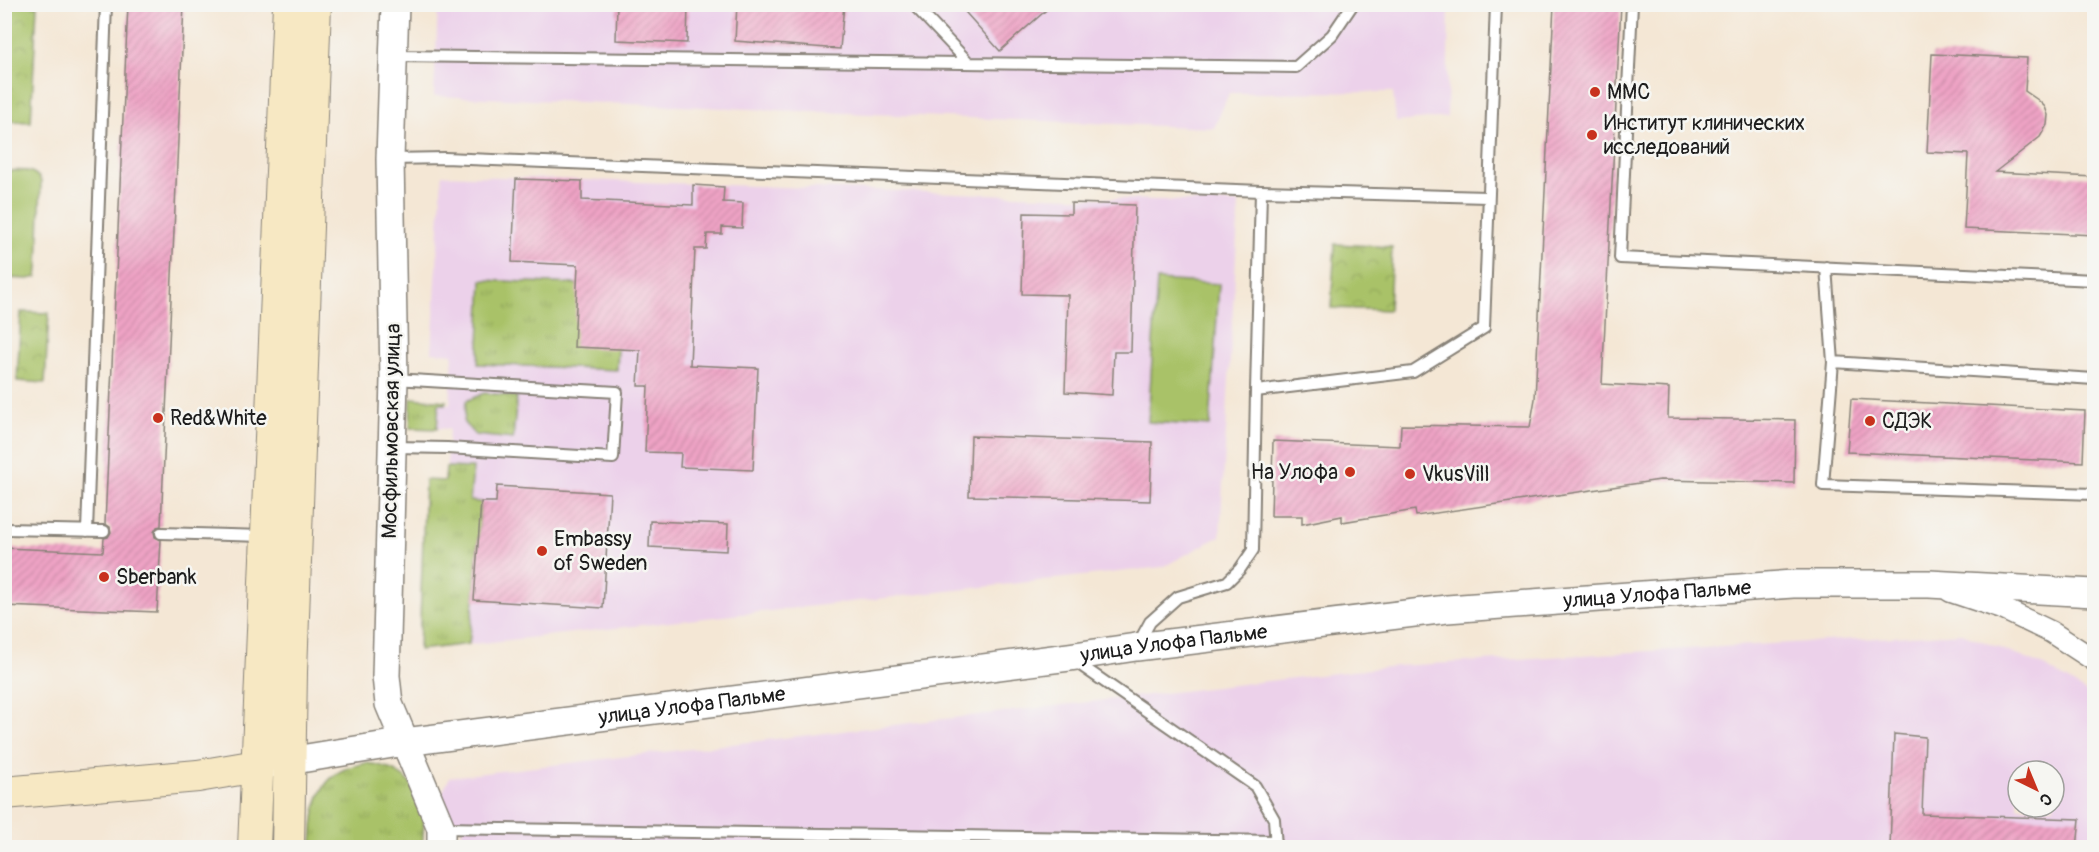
<svg xmlns="http://www.w3.org/2000/svg" width="2099" height="852" viewBox="0 0 2099 852" font-family="Pangolin,sans-serif">
	<style>
		.built { fill: #ecd1ea; fill-rule: evenodd }
		.grass { fill: url(#grass-tufts); stroke: #626f42; stroke-width: 1.5 }
		.park { fill: url(#park-crowns); stroke: #626f42; stroke-width: 1.5 }
		.pitch { fill: #a9c268; stroke: #626f42; stroke-width: 1.5 }
		.building { fill: url(#building-hatch) }
		.lines { fill: none; stroke-linecap: round; stroke-linejoin: round }
		.service-casing { stroke: #888278; stroke-width: 14 }
		.minor-casing { stroke: #888278; stroke-width: 24 }
		.tertiary-casing { stroke: #888278; stroke-width: 30 }
		.secondary-casing { stroke: #888278; stroke-width: 34 }
		.service { stroke: #fff; stroke-width: 10 }
		.minor { stroke: #fff; stroke-width: 21 }
		.tertiary { stroke: #fff; stroke-width: 27 }
		.secondary { stroke: #f7e8c3; stroke-width: 32 }
		.poi-dot { fill: #c8321e; stroke: #f6f6f2; stroke-width: 2 }
		.labels { text-anchor: middle; stroke-width: 5; stroke-linejoin: round; paint-order: stroke }
		.poi-label { font-size: 21px; fill: #1c1c1c; stroke: #f6f6f2; text-anchor: start }
		.street-label { font-size: 21px; fill: #1c1c1c; stroke: #f6f6f2 }
	</style>
	<defs>
		<pattern id="grass-tufts" width="24" height="20" patternUnits="userSpaceOnUse" patternTransform="scale(1.5)"><rect width="24" height="20" fill="#a9c268"/><path d="M3 7l-1-3M5 7V3M7 7l1-3M15 17l-1-3M17 17v-4M19 17l1-3" fill="none" stroke="#91a65a"/></pattern>
		<pattern id="park-crowns" width="20" height="18" patternUnits="userSpaceOnUse" patternTransform="scale(1.5)"><rect width="20" height="18" fill="#a9c268"/><path d="M2 6a3 3 0 1 1 6 0M12 15a3 3 0 1 1 6 0" fill="none" stroke="#91a65a"/></pattern>
		<pattern id="building-hatch" width="6" height="6" patternUnits="userSpaceOnUse" patternTransform="scale(1.5)"><rect width="6" height="6" fill="#eea3c5"/><path d="M-1 1l2-2M0 6l6-6M5 7l2-2" fill="none" stroke="#cc8ca9"/></pattern>
	</defs>
	<rect width="100%" height="100%" fill="#f6f6f2"/>
	<filter id="ink" filterUnits="userSpaceOnUse"><feTurbulence type="fractalNoise" baseFrequency=".0167" numOctaves="2"/><feDisplacementMap in="SourceGraphic" scale="12" xChannelSelector="R" yChannelSelector="G"/><feConvolveMatrix kernelMatrix="1 2 1 2 8 2 1 2 1" color-interpolation-filters="sRGB"/></filter>
	<filter id="wash" filterUnits="userSpaceOnUse"><feTurbulence type="fractalNoise" baseFrequency=".008" numOctaves="4" result="noise"/><feDisplacementMap in="SourceGraphic" scale="24" xChannelSelector="R" yChannelSelector="G"/><feGaussianBlur stdDeviation="1.35" result="paint"/><feColorMatrix in="noise" values="0 0 0 0 0 0 0 0 0 0 0 0 0 0 0 0 0 1.4 0 .05"/><feComposite in="paint" operator="in"/></filter>
	<g filter="url(#wash)">
		<rect width="100%" height="100%" fill="#f4e7d5"/>
		<path class="built" d="M438 5H1449L1447 117 1396 122 1393 92 1229 93 1214 128 434 96Z
			M442 175 1239 203 1220 536 1163 567 419 650 425 480H446L449 429 437 428 439 404H450L453 354 432 352Z
			M1962 633 2044 666 2094 697V847L462 848V826L447 816 439 799 450 777 1396 666ZM2018 771H2054V807H2018Z"/>
		<path class="grass" d="M482 280 577 284 618 349 617 370 478 364Z
			M484 393 517 396 513 439 475 435 464 423 466 401Z
			M411 398 446 401 445 404H439L437 429 410 428Z
			M446 467 473 468 470 501 481 502 474 600 469 644 419 650 425 480 445 481Z
			M366 763C395 766 416 780 423 810 425 821 423 836 422 847L312 848C313 818 313 785 343 770 350 766 359 765 366 763Z"/>
		<path class="park" d="M4 5H37L31 122 5 121Z
			M1335 244 1392 247 1389 310 1331 308Z
			M21 312 49 313 45 383 17 381Z"/>
		<path class="pitch" d="M5 171C18 171 34 167 41 181L38 269 37 277 29 279 5 278Z
			M1157 280 1219 284 1210 426 1148 422Z"/>
		<g id="blocks">
			<path class="building" d="M128 4H184L161 526 157 527 154 532 155 537 161 540 157 612 4 606V548L103 552 104 538 108 537 111 532 110 527 105 524Z
				M617 4H688L687 43 616 40Z
				M737 4H844L840 49 735 41Z
				M958 4H1053L1000 51Z
				M1554 4H1621L1602 384 1669 388 1668 418 1795 420 1794 483 1660 480 1416 516 1415 510 1342 522V516L1302 524V516H1271L1273 441 1400 446 1401 425 1530 427 1535 399Z
				M1932 54 2027 58 2025 91 2038 100 2045 107 2048 115 2047 125 2040 137 1995 172 2094 177V235L1964 229 1968 154 1927 152Z
				M516 179 582 181V200L693 205V185L724 187 723 202 743 203 742 228 722 227V234H707L706 249H695L690 365 758 368 753 470 680 467 681 453 645 452 648 386H638L640 350 574 347 578 265 512 262Z
				M1071 203 1135 205 1131 352H1114L1112 395 1065 392 1068 295 1022 294 1024 213 1071 214Z
				M1851 399 2085 411 2083 462 1847 452Z
				M971 436 1152 442 1150 501 969 496Z
				M497 486 610 493 603 608 474 600 481 502H496Z
				M650 521 728 524 727 551 649 547Z
				M1894 734 1925 737 1922 814 2080 819 2077 848H1890Z"/>
		</g>
	</g>
	<g filter="url(#ink)">
		<use href="#blocks" fill-opacity="0" stroke="#888278" stroke-width="1.5"/>
		<g class="lines">
			<defs>
				<path id="service" d="M913 4 969 63
					M1632 4 1620 258 2094 280
					M394 56 1296 67 1332 35 1353 4
					M391 159 445 158 1261 191 1487 197
					M1826 267 1833 362
					M2094 379 1833 362 1823 485 2094 494
					M1256 391 1261 191
					M394 447 447 448 613 458 617 392 394 379
					M4 529 104 531
					M87 531 106 4
					M161 533 266 536
					M1138 644 1150 622 1178 597 1227 582 1240 569 1253 550 1256 391 1413 372 1484 328 1496 4
					M1073 660 1255 786 1274 819 1276 847
					M442 828 1276 841"/>
				<path id="minor" d="M1950 591 2001 608 2051 632 2094 660"/>
				<g id="tertiary">
					<path d="M395 4 390 159 394 379 386 676 389 704 441 828V848"/>
					<path id="s1" d="M270 764 405 742 1069 657 1136 647 1447 609 1793 584H1929L2094 593"/>
				</g>
				<path id="secondary" d="M4 793 198 776 257 766
					M254 848 289 4
					M288 848 291 672 315 4"/>
			</defs>
			<use href="#service" class="service-casing"/>
			<use href="#minor" class="minor-casing"/>
			<use href="#tertiary" class="tertiary-casing"/>
			<use href="#secondary" class="secondary-casing"/>
			<use href="#service" class="service"/>
			<use href="#minor" class="minor"/>
			<use href="#tertiary" class="tertiary"/>
			<use href="#secondary" class="secondary"/>
		</g>
	</g>
	<g class="poi-dot">
		<circle cx="1595" cy="92" r="6"/>
		<circle cx="1592" cy="135" r="6"/>
		<circle cx="158" cy="418" r="6"/>
		<circle cx="1870" cy="421" r="6"/>
		<circle cx="1350" cy="472" r="6"/>
		<circle cx="1410" cy="474" r="6"/>
		<circle cx="542" cy="551" r="6"/>
		<circle cx="104" cy="577" r="6"/>
	</g>
	<g class="labels">
		<g class="poi-label">
			<text x="1607" y="99">ММС</text>
			<text x="1604" y="130">Институт клинических<tspan x="1604" dy="24">исследований</tspan></text>
			<text x="170" y="425">Red&amp;White</text>
			<text x="1882" y="428">СДЭК</text>
			<text x="1338" y="479" text-anchor="end">На Улофа</text>
			<text x="1422" y="481">VkusVill</text>
			<text x="554" y="546">Embassy<tspan x="554" dy="24">of Sweden</tspan></text>
			<text x="116" y="584">Sberbank</text>
		</g>
		<g class="street-label">
			<text transform="translate(391 431) rotate(-89)" y="7">Мосфильмовская улица</text>
			<text dy="7" stroke="none"><textPath href="#s1" startOffset="1398">улица Улофа Пальме</textPath></text>
			<text dy="7" stroke="none"><textPath href="#s1" startOffset="912">улица Улофа Пальме</textPath></text>
			<text dy="7" stroke="none"><textPath href="#s1" startOffset="426">улица Улофа Пальме</textPath></text>
		</g>
	</g>
	<rect width="2099" height="852" fill="none" stroke="#f6f6f2" stroke-width="24"/>
	<g transform="translate(2036 789) rotate(137)"><circle r="28" fill="#f6f6f2" stroke="#9f9f9c" stroke-width="1.5"/>
	<path d="M0-4.5L10 22L0 15L-10 22Z" fill="#c8321e"/>
	<text y="-9" font-size="16" font-weight="bold" text-anchor="middle" fill="#1c1c1c">С</text>
	</g>
</svg>
